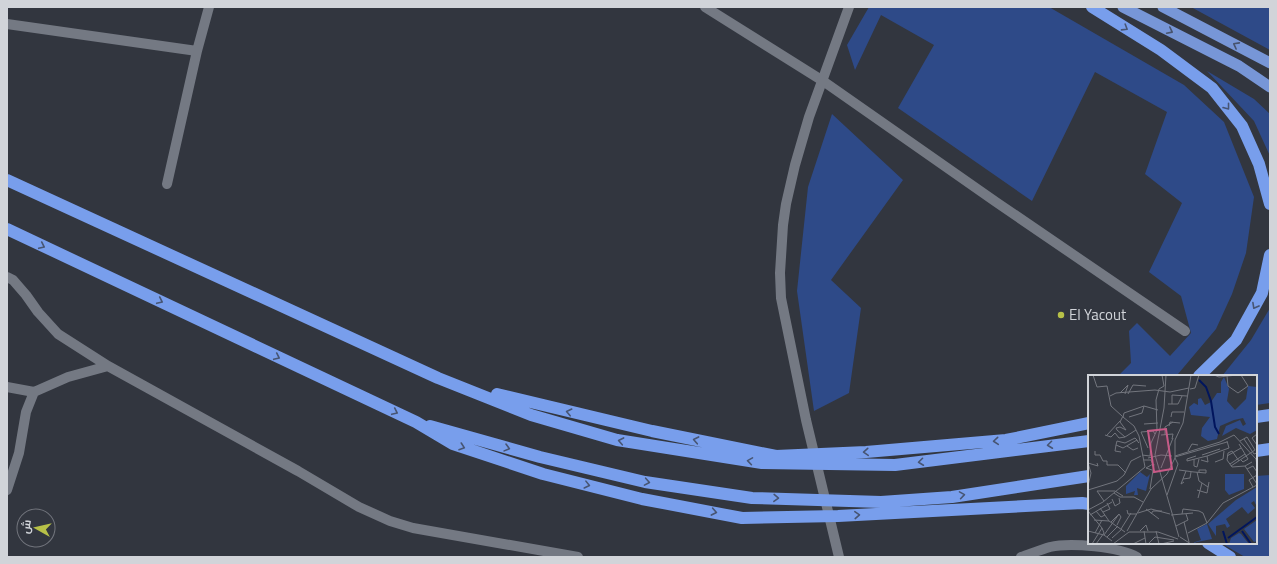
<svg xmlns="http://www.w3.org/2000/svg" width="1277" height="564" viewBox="0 0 1277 564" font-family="'Titillium Web',Cairo,sans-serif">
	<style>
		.green { fill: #2e4a88 }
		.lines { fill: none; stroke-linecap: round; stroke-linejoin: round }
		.minor { stroke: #747983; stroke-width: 10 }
		.tertiary { stroke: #747983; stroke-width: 10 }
		.trunk { stroke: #7796d7; stroke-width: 11 }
		.motorway { stroke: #789eec; stroke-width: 12 }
		.oneway { stroke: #475573 }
		.oneway2 { stroke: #47536d }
		.poi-dot { fill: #b7c148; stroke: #32363f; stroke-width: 1.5 }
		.labels { text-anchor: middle; stroke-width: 4; stroke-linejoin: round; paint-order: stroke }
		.poi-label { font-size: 15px; fill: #d1d4d9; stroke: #32363f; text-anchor: start }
		.inset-river { fill: none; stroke: #01155d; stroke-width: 2 }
		.inset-road { fill: none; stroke: #72757d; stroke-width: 1 }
		.view { fill: #c75a87; fill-opacity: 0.15; stroke: #c75a87; stroke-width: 2 }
		.inset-edge { fill: none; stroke: #d1d4d9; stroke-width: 2 }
	</style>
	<rect width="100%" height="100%" fill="#32363f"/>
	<path class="green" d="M869 7H1049L1184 85 1224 122 1254 197 1246 253 1232 294 1216 329 1178 374 1167 376H1118L1131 363 1129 331 1137 323 1170 356 1191 333 1181 296 1149 272 1182 203 1145 174 1167 112 1095 72 1032 201 898 108 934 45 881 15 855 70 847 45Z
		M1191 7H1270V50Z
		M1207 71 1254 99 1270 114V156L1254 121Z
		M832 114 903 180 831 280 861 308 849 393 814 411 797 291 808 187Z
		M1270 308V403L1256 405V376H1222L1251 340Z
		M1270 475V557H1245L1221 543H1256V476Z"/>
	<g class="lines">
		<path class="minor" d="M705 7 823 81 996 202 1185 331
			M7 24 197 51
			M167 184 197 51 209 7
			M7 277 13 280 26 295 38 312 58 334 108 366 298 471 359 507 390 521 413 528 578 557
			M7 387 34 392
			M7 490 19 453 26 412 34 392 68 377 108 366
			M1021 557C1030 554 1040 550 1050 547 1071 542 1119 547 1137 557"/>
		<path class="tertiary" d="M839 557 806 420 781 298 780 273 783 225 786 204 795 165 809 117 849 7"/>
		<path class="trunk" d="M1123 7 1239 66 1270 87
			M1163 7 1270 63"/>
		<path class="motorway" d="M1092 7 1161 50 1212 88 1242 126 1259 164 1270 204
			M7 180 438 378 531 415 617 440 762 463 895 465 1089 441
			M7 229 416 422 453 444 543 474 642 499 742 518 838 516 1082 503 1089 504
			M1199 376 1236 340 1262 293 1270 255
			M497 394 652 431 776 456 866 452 1006 440 1089 423
			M1256 417 1270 415
			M430 426 540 457 645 482 752 498 881 502 952 497 1089 476
			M1256 451 1270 449
			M1208 543 1230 557"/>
	</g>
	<defs><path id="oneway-chevron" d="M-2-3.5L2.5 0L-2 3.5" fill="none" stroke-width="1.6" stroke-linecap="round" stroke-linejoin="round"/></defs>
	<g class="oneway">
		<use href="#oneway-chevron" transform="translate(1125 28) rotate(32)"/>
		<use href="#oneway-chevron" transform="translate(1227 107) rotate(52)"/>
		<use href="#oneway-chevron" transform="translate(42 246) rotate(25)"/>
		<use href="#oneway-chevron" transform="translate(160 301) rotate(25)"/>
		<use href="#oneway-chevron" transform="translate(1255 306) rotate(119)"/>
		<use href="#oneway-chevron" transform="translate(277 357) rotate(25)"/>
		<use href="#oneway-chevron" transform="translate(395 412) rotate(25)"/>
		<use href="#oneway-chevron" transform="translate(569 412) rotate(-167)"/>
		<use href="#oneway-chevron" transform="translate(696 440) rotate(-169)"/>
		<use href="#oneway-chevron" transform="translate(621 441) rotate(-169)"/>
		<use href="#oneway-chevron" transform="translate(996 441) rotate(175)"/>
		<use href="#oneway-chevron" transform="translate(1050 445) rotate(173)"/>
		<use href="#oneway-chevron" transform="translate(462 447) rotate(19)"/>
		<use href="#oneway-chevron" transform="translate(507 448) rotate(15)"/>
		<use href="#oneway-chevron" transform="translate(866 452) rotate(176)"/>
		<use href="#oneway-chevron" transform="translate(750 461) rotate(-171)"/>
		<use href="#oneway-chevron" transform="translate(921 462) rotate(173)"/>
		<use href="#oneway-chevron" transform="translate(647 482) rotate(10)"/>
		<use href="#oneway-chevron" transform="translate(587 485) rotate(14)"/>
		<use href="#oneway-chevron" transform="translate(962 495) rotate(-9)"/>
		<use href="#oneway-chevron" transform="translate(776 498) rotate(2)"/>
		<use href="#oneway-chevron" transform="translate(714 512) rotate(11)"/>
		<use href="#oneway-chevron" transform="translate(857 515) rotate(-3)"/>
	</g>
	<g class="oneway2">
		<use href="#oneway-chevron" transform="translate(1170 31) rotate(27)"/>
		<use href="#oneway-chevron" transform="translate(1236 45) rotate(-152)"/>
	</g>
	<circle class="poi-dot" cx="1061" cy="315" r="4"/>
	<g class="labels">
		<g class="poi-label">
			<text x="1069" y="320">El Yacout</text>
		</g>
	</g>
	<g transform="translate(1088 375)">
		<rect width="169" height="169" fill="#32363f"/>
		<path d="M136 2 141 14 139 26 147 35 158 24 160 11 169 12V55L162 59 148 53 134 61 138 51 152 45 155 51 158 49 155 43 146 45 132 51 129 64 120 66 113 61 114 53 122 42 103 40 101 32 106 28 110 30V24L113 23 117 30 123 27 129 18H133V7ZM52 97 59 102 62 99 58 116 49 113 50 120H46L47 116 38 119V111ZM137 99H156V114L141 120 137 115ZM169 112V132L166 126 163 128 167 133 160 139 154 132 138 144 142 151 139 153 137 149 128 151V161L120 149 148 125ZM169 145V166L166 167 156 154ZM119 149 124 164 104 168 113 165 109 154ZM151 158 153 159 161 169H141L143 163Z" fill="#2e4a88"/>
		<path class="inset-river" d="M111 5 118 12 123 26 127 52 131 59M135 156 139 169M154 156 163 169M140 163 169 142"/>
		<path class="inset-road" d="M5 0 9 12 19 11 23 31 34 41M78 0 76 33 67 80 91 162M126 0 131 2 149 0M139 1 140 11 150 18 160 11 153 0M102 14 107 13 111 0M32 18 40 10 37 19M40 19 45 10 58 11M22 21 28 18 67 15 82 17 101 13M80 29H90L94 21M84 29V20L99 21M35 41 32 47 38 55 32 52 28 53 29 55 37 62 48 55M41 42 54 38 56 31M83 42 84 37H96M56 49 70 48M81 51 82 47 92 48M169 59 164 63 169 70M17 60 23 62 27 58 31 63 37 62M19 60 32 46M73 60 85 59 84 64M77 60V52L85 47M156 64 166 79 169 78M49 65 35 73 28 70 29 66 37 68 47 63 49 65 50 67 51 68M151 69 160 84 155 87 153 85M28 70 27 76 33 77M39 71 45 75 50 73M60 73 53 57 65 56 67 59M7 76V80H12L15 86H19V90H30L38 98M100 76 104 69 110 70M54 80 62 81 63 68 69 55 68 25 71 14 76 11 74 0M114 80 132 74M87 81 132 67 146 60 168 84 169 91M108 81 99 84V86L119 81M139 81 153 73M87 82 139 67M60 83 73 80 84 81M106 84V91L109 92 111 84M56 85H63L65 90M113 85 120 87 119 81 141 73 139 66M151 86 144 76 140 78 139 85 144 92 157 91 164 87M127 87 135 84 136 76M0 88 3 98 0 111M0 88 10 91 9 88M142 89 157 79M143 91 167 75 159 62 152 66M157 91 169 109M73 93 85 63M159 94 165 91 169 97M64 95 58 93 65 89M91 95 106 97 118 98V95H111V97M109 97 111 106 120 112M95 104 102 103 103 97M96 107 93 109 98 96M165 112 161 105 169 100M62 114 66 89M0 115 29 106 36 100 43 86 53 81M109 115 119 118 121 107M26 118 32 122H46L55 127M79 120 90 89 87 83M110 123 114 108M24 124 27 131 32 128 31 123M16 126 9 116H27L35 121M12 133 21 146M58 134 71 144M0 135 15 127 57 92 51 61 46 51 35 42 36 38 56 31 70 35M39 135 40 139H49M0 136 14 153 4 169M8 136 13 142 17 140M15 137 22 134 19 128M50 138 63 134 82 139M63 139 65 136H74M94 139 95 134 111 136 115 138 119 148M2 140 24 127M83 140 105 138M6 145 21 146 37 157M23 147 31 139 33 142 29 150M96 147 101 167M88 151 100 145 98 139M33 154 43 138M0 156 16 160 24 166M39 156 63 114 79 99 87 83V65L95 48 103 0M52 156 58 150 60 156M56 156 58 169M68 156 71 169M7 158 14 145M100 158 119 148 135 128 169 110M16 160 31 139M19 162 30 151M92 162 103 169M24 163 34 154M8 169 16 158 14 153M25 169 41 157H70L90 164M45 169 57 163M60 169 67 162 86 165M73 169 86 166"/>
		<path class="view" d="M78 54 84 94 66 97 60 56Z"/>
		<rect width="169" height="169" class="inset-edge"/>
	</g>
	<rect width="1277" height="564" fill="none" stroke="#d1d4d9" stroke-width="16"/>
	<g transform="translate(36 528) rotate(278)"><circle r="19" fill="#32363f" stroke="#72757d"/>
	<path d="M0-3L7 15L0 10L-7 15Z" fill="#b7c148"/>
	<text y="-6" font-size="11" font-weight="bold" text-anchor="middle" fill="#d1d4d9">ش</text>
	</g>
</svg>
